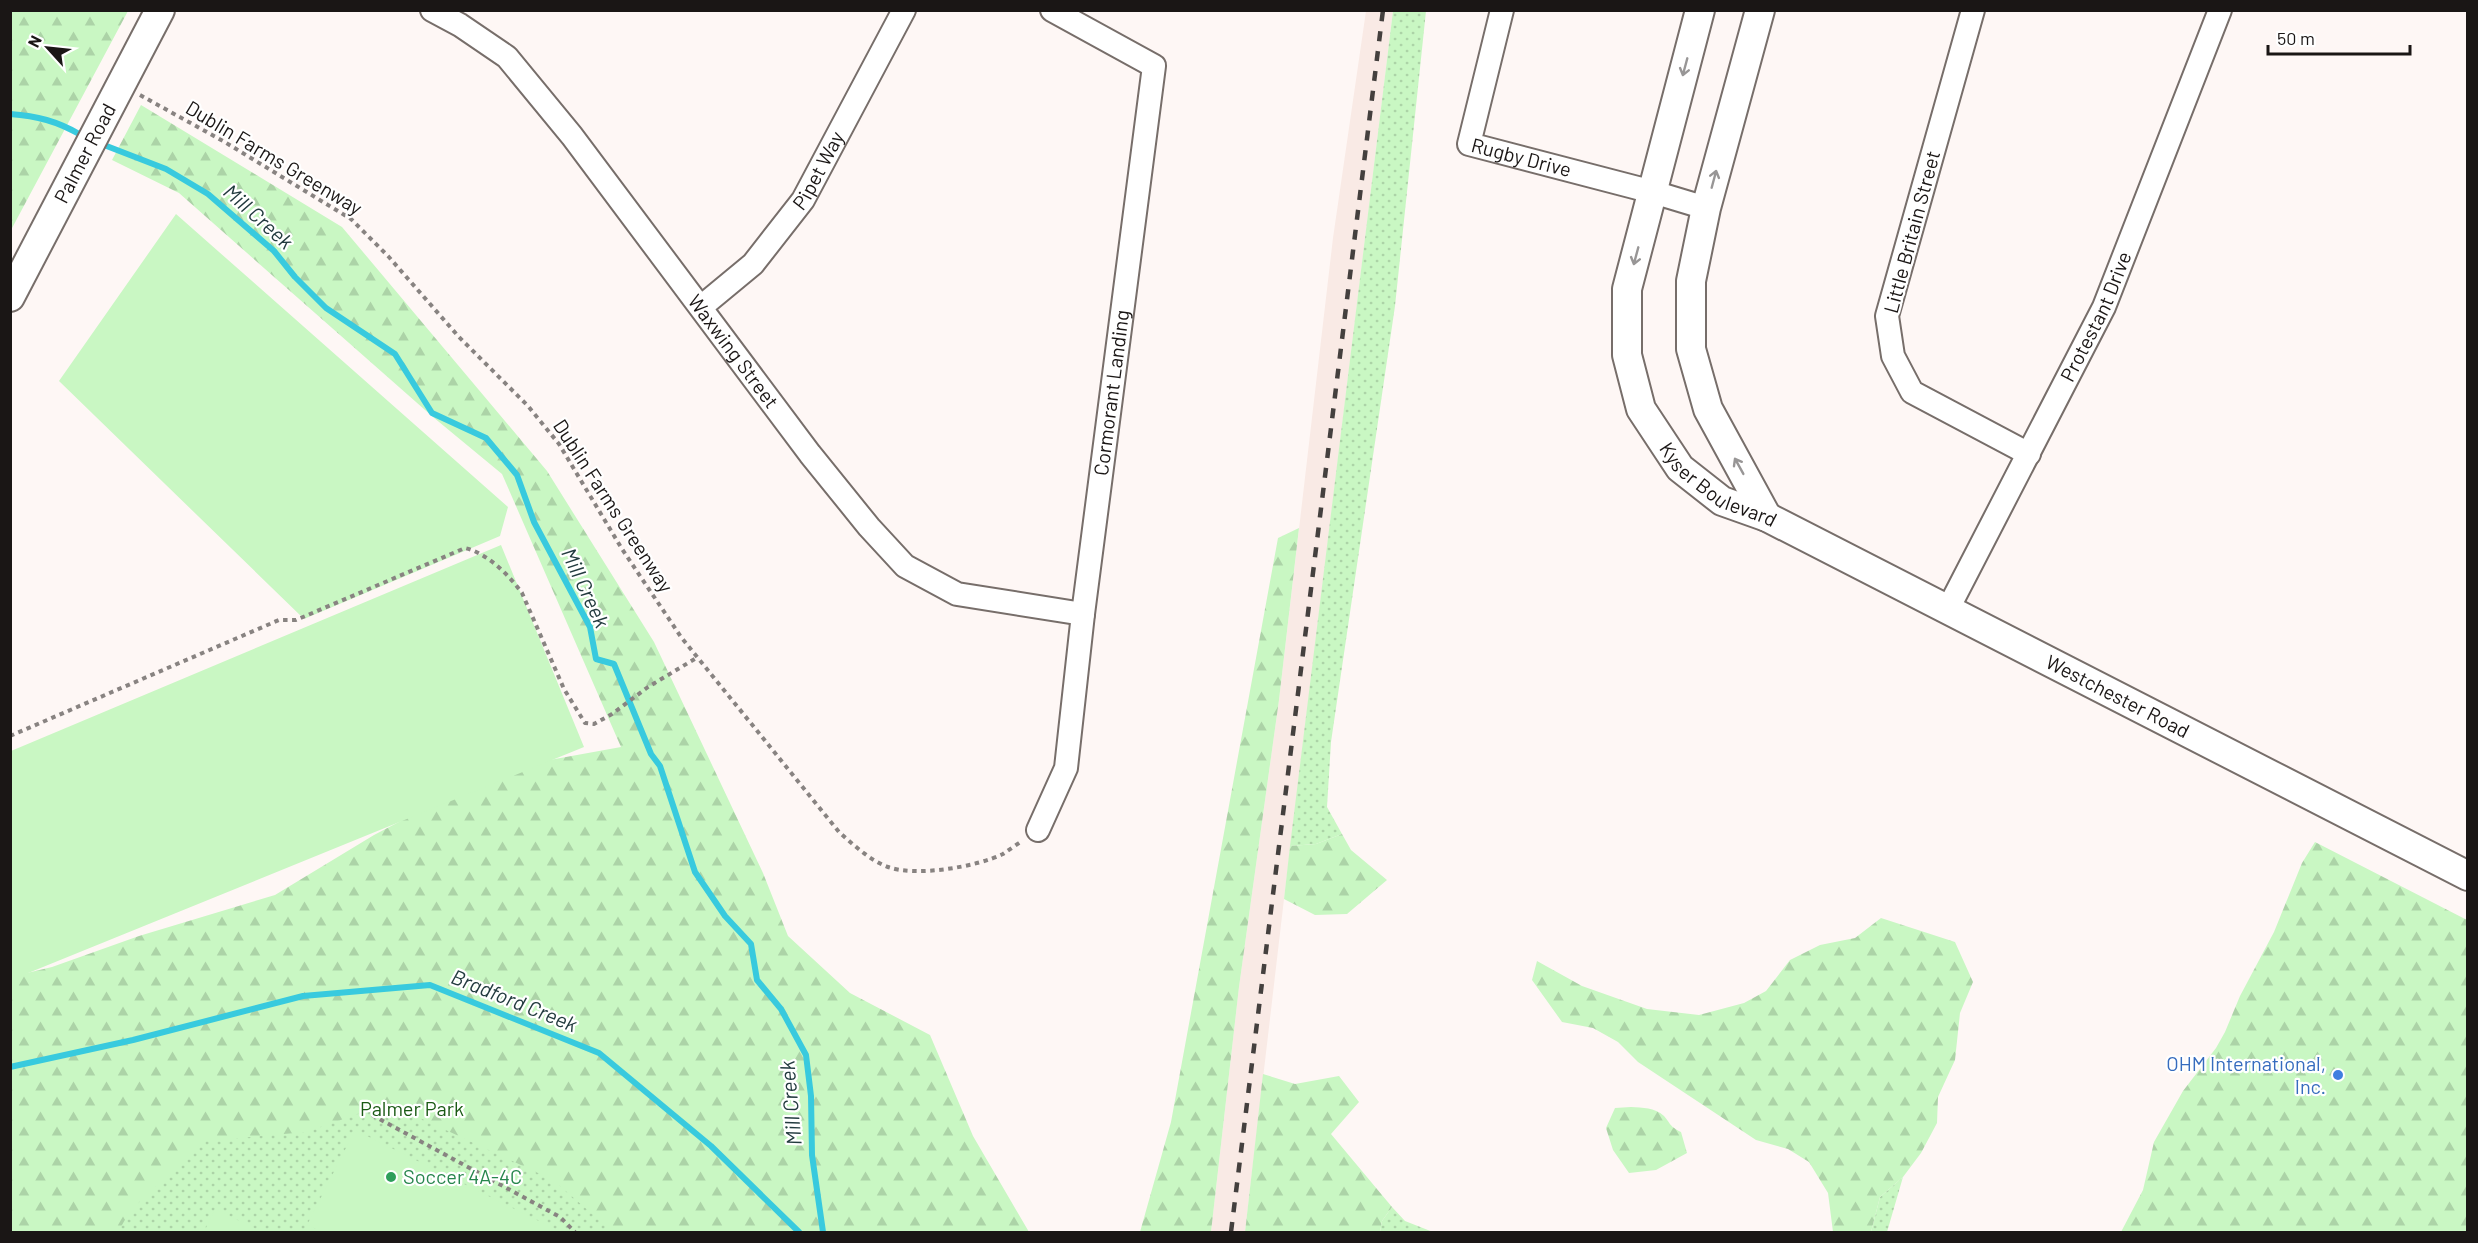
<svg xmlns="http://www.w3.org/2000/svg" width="2478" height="1243" viewBox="0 0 2478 1243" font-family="Barlow,sans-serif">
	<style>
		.built { fill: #f9eae5 }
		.green { fill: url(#green-dots) }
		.forest { fill: url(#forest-firs) }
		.pitch { fill: #c9f7c3 }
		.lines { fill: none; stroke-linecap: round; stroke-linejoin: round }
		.stream { stroke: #38cade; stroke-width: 6 }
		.minor-casing { stroke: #776e6a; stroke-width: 26 }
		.tertiary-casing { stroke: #776e6a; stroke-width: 32 }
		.path { stroke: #888381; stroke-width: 4; stroke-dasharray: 4.5 4.5; stroke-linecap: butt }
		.minor { stroke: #fff; stroke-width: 22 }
		.tertiary { stroke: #fff; stroke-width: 28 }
		.rail { stroke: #44403e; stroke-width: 4.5; stroke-dasharray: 10 10; stroke-linecap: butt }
		.oneway { stroke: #989696 }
		.shop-dot { fill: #3f7fe0; stroke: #fff; stroke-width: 2 }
		.leisure-dot { fill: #2e9e5b; stroke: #fff; stroke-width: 2 }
		.labels { text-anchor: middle; stroke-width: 4.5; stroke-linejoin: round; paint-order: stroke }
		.street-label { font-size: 20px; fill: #1a1615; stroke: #fff }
		.shop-label { font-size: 20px; fill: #366cbe; stroke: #fff; text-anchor: end }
		.park-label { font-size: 20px; fill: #1a5a14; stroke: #fff }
		.leisure-label { font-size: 20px; fill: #27864d; stroke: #fff; text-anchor: start }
		.water-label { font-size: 21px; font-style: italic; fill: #233b3f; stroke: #fff }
	</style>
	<defs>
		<pattern id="green-dots" width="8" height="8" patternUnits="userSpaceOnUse" patternTransform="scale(1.5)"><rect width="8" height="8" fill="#c9f7c3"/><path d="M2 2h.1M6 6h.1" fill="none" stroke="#acd3a7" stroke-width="1.8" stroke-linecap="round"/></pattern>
		<pattern id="forest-firs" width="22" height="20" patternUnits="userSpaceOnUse" patternTransform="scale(1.5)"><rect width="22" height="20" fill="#c9f7c3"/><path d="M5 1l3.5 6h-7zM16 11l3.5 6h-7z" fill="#acd3a7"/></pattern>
	</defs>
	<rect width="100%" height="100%" fill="#fef7f5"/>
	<path class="built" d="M1366 11H1393L1284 899 1245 1232H1211L1239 987 1279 700 1333 238Z"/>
	<path class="green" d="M1393 11H1426L1395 306 1331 742 1327 807 1342 834 1316 844 1290 846Z
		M303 996 799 1232H11L10 1067Z
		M1903 1177 1887 1232H1871L1880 1197Z
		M1392 1207 1405 1221 1433 1232H1380L1382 1221Z"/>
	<path class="forest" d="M11 10 128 11 11 230 10 11Z
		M141 105 342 227 547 471 654 642 763 873 788 936 850 993 930 1035 973 1136 1029 1232H613L553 1180 403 1110 374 1108 307 1132 203 1141 130 1211 118 1232H11L10 977 52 967 139 936 275 895 374 835 500 769 621 747 502 474 433 417 179 193 112 160Z
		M1299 528 1279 700 1239 987 1211 1232H1140L1171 1122 1278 538Z
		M1342 834 1351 850 1387 880 1347 914 1315 915 1284 899 1290 846 1316 844Z
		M2315 842 2467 920V1232H2121L2143 1190 2154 1142 2183 1091 2216 1048 2225 1032 2240 996 2274 932 2302 863Z
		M1881 918 1955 942 1973 982 1960 1013 1955 1060 1938 1097 1937 1123 1921 1153 1903 1177 1880 1197 1871 1232H1833L1828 1193 1809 1162 1788 1149 1756 1140 1638 1062 1618 1042 1593 1028 1562 1022 1532 980 1537 961 1582 986 1647 1009 1699 1015 1744 1003 1766 991 1790 960 1820 945 1855 938Z
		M1263 1074 1295 1084 1339 1076 1359 1102 1331 1134 1392 1207 1382 1221 1380 1232H1245Z
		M1631 1107C1643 1108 1654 1107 1664 1116 1671 1124 1669 1126 1681 1132L1687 1153 1656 1170 1629 1173 1613 1150 1606 1128 1615 1108Z"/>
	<path class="pitch" d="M176 214 508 507 500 536 304 619 59 381Z
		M501 545 584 747 11 980V751Z
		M355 1130 561 1232H323L307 1225Z
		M215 1209 262 1232H204Z"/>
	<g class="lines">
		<path class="stream" d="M10 114C37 116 57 121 81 135
			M104 145 166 169 208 194 274 251 295 277 326 308 395 354 432 413 486 438 517 475 534 522 590 627 596 659 614 664 651 754 660 766 695 872 725 916 751 944 757 980 781 1009 806 1055 811 1096 812 1155 823 1232
			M10 1067 133 1040 303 996 430 985 599 1053 711 1146 799 1232"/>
		<defs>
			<g id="minor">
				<path id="s1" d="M432 10 460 25 507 57 572 136 810 454 869 527 905 566 957 594 1083 614"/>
				<path id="s2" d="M1502 10 1469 144 1653 192 1706 208"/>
				<path d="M1973 10 1887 316 1893 356 1912 392 2029 454"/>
				<path id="s3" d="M701 307 753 264 803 200 904 10"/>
				<path id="s4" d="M1948 609 2104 307 2220 10"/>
				<path id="s5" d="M1038 830 1066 768 1083 614 1154 66 1052 10"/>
			</g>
			<g id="tertiary">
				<path id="s6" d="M1700 10 1627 289V355L1641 409 1680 468 1722 501 1767 517 2468 876"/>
				<path d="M1760 10 1706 208 1691 281V349L1708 409 1767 517"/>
				<path id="s7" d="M10 297 160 10"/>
			</g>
		</defs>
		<use href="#minor" class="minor-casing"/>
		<use href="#tertiary" class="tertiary-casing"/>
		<path class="path" d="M140 95 223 141 351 219 388 256 459 337 528 406 559 444 622 549 681 637 839 832C854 845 869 860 888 867 916 877 976 867 1003 854 1009 850 1016 845 1022 841
			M10 736 279 620H296L465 548C487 553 509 575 522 593L564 689 585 723 594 724 612 714 648 687 698 657
			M372 1115 560 1217 575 1232"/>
		<use href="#minor" class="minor"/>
		<use href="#tertiary" class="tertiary"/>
		<path class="rail" d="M1231 1232 1383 10"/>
	</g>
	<defs><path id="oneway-shaft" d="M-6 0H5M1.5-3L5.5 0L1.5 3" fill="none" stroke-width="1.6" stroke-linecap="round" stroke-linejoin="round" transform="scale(1.5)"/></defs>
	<g class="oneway">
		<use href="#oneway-shaft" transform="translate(1685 67) rotate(105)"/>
		<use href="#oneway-shaft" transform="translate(1714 179) rotate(-75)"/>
		<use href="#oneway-shaft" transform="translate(1636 256) rotate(105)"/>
		<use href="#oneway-shaft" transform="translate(1739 466) rotate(-119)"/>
	</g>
	<circle class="shop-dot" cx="2338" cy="1075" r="6"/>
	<circle class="leisure-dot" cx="391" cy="1177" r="6"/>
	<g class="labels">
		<g class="street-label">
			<text dy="7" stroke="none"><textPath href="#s7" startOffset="162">Palmer Road</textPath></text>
			<text dy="7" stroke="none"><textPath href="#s2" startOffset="192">Rugby Drive</textPath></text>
			<text transform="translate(274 158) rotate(31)" y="7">Dublin Farms Greenway</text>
			<text dy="7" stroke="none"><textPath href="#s3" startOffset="182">Pipet Way</textPath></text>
			<text transform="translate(1912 232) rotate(-75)" y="7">Little Britain Street</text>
			<text dy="7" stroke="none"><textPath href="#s4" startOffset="328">Protestant Drive</textPath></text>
			<text dy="7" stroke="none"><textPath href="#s1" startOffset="460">Waxwing Street</textPath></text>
			<text dy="7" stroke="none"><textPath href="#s5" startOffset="446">Cormorant Landing</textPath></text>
			<text dy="7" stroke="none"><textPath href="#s6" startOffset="522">Kyser Boulevard</textPath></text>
			<text transform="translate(613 506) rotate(57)" y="7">Dublin Farms Greenway</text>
			<text dy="7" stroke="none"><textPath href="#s6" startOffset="976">Westchester Road</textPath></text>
		</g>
		<g class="shop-label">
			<text x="2326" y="1071">OHM International,<tspan x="2326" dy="23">Inc.</tspan></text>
		</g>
		<g class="park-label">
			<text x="412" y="1116">Palmer Park</text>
		</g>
		<g class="leisure-label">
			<text x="403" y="1184">Soccer 4A-4C</text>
		</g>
		<g class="water-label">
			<text transform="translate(258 217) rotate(42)" y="7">Mill Creek</text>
			<text transform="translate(585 588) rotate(65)" y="7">Mill Creek</text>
			<text transform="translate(514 1001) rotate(22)" y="7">Bradford Creek</text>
			<text transform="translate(791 1103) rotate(-95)" y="7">Mill Creek</text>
		</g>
	</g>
	<rect width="2478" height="1243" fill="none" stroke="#1a1615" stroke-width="24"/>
	<g transform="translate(48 48) rotate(297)" stroke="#ffffff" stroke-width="4.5" paint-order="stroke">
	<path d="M0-4.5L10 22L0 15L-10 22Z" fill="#1a1615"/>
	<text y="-9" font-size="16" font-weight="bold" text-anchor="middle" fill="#1a1615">N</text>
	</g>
	<path d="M2268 45v9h142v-9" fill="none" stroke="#1a1615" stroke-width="3"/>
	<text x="2277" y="45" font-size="18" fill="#1a1615" stroke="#ffffff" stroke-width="4.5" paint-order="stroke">50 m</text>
</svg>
